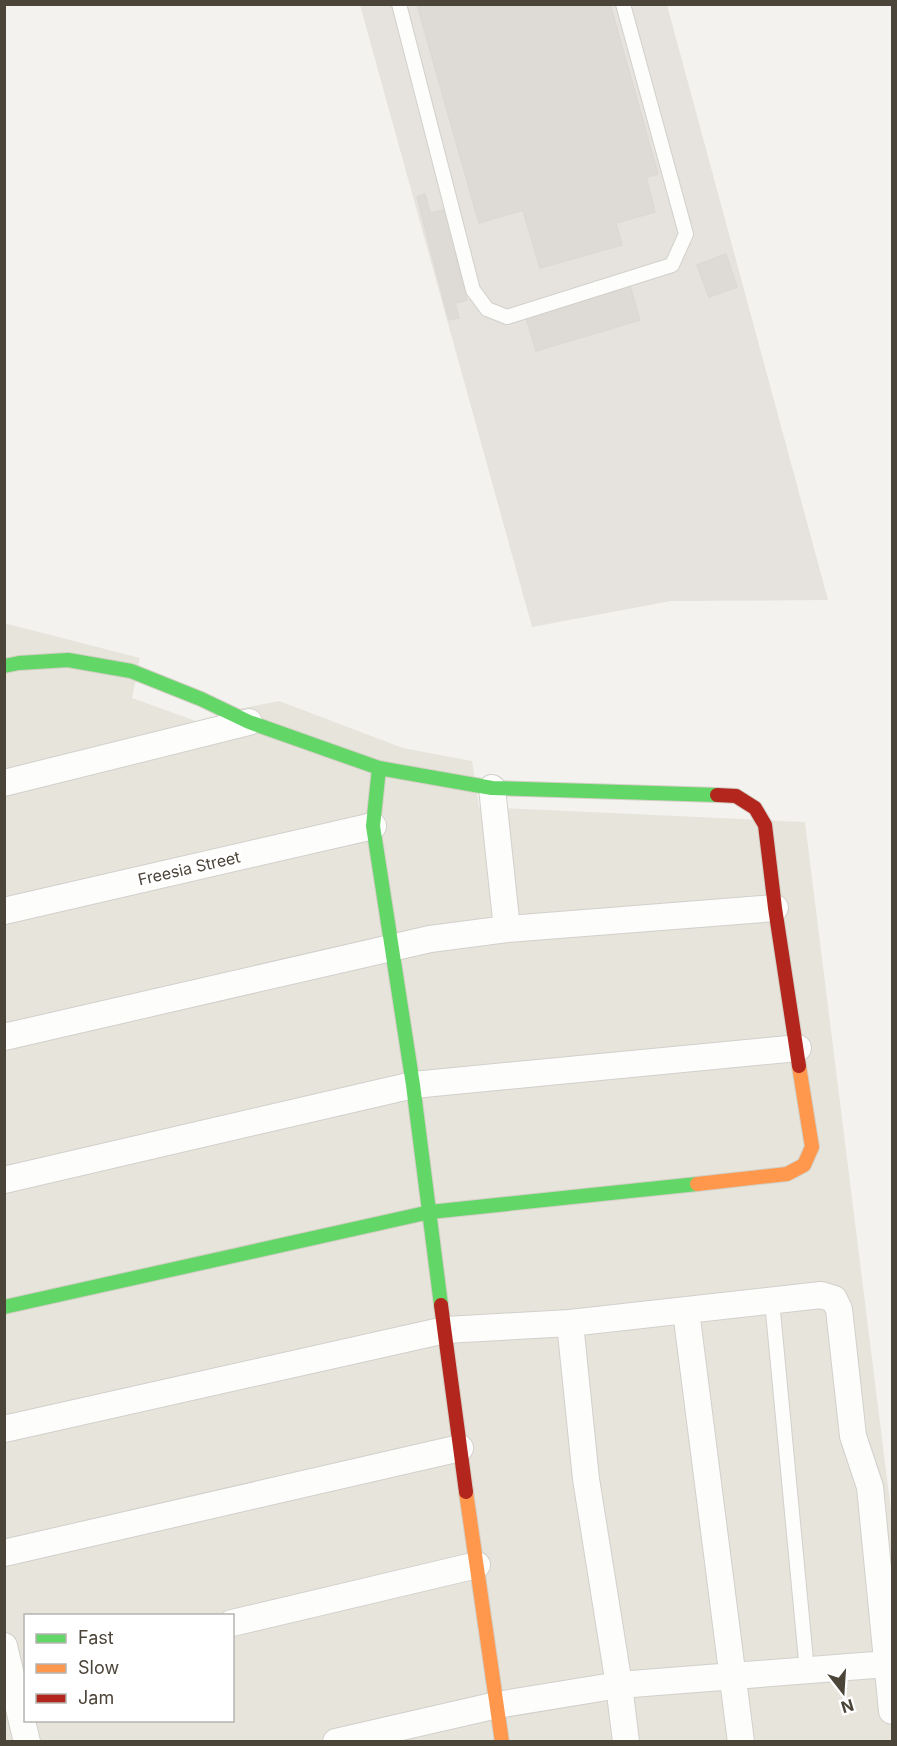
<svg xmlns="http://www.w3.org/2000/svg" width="897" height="1746" viewBox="0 0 897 1746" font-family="Inter,sans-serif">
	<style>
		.residential { fill: #e7e4dc; fill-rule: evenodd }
		.industrial { fill: #e6e2de }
		.building { fill: #dedbd6; stroke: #dcd9d4; stroke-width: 1.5 }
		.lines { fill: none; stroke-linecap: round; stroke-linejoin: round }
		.lane-casing { stroke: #d2d0cb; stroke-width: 16 }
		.street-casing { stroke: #d2d0cb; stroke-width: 28 }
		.fast-casing { stroke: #d3cfc5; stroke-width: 16 }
		.slow-casing { stroke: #d3cfc5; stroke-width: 16 }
		.jam-casing { stroke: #d3cfc5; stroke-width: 16 }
		.lane { stroke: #fdfdfc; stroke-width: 14 }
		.street { stroke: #fdfdfc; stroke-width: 26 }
		.fast { stroke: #63d668; stroke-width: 14 }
		.slow { stroke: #ff974d; stroke-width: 14 }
		.jam { stroke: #b3261e; stroke-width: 14 }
		.labels { text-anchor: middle; stroke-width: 6; stroke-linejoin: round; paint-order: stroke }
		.street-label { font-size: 16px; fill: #4b4439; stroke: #fff }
	</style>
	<rect width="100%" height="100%" fill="#f4f2ee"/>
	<path class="residential" d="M4 623 140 658 132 698 229 733 238 709 279 701 403 748 472 761 479 807 805 822 892 1519V1741H5ZM26 1616H232V1720H26Z"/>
	<path class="industrial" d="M360 5H667L828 600 671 601 532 627Z"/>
	<path class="building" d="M417 4H610L658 174 646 177 655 212 616 223 622 245 540 268 523 210 479 223Z
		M425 194 430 213 443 210 467 300 455 303 459 318 449 320 417 197Z
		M726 254 737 287 709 297 697 265Z
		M629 283 640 320 536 351 525 314Z"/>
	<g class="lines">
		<defs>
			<path id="lane" d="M399 4 473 290 487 309 507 317 672 265 686 234 623 4
				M772 1301 807 1671"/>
			<path id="street" d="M4 783 249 722
				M492 788 507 929
				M4 911 373 826
				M4 1037 430 939 507 929 775 908
				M4 1180 413 1085 798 1048
				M686 1311 741 1742
				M570 1323 586 1479 619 1685 626 1742
				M4 1429 445 1330 570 1323 821 1295 834 1299 839 1309 853 1436 870 1487 892 1711
				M4 1553 460 1448
				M232 1623 477 1565
				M4 1646 27 1742
				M336 1742 497 1705 619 1685 887 1664"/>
			<path id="fast" d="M4 666 19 663 68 660 131 671 201 699 249 722 379 768 492 788 717 795
				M379 768 373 826 413 1085 441 1305
				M4 1307 430 1212 697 1184"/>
			<path id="slow" d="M697 1184 787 1174 804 1165 812 1147 799 1066
				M466 1492 502 1742"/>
			<path id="jam" d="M717 795 736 796 755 808 765 825 775 908 799 1066
				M441 1305 466 1492"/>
		</defs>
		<use href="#lane" class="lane-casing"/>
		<use href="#street" class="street-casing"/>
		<use href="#fast" class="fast-casing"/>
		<use href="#slow" class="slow-casing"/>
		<use href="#jam" class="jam-casing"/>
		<use href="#lane" class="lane"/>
		<use href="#street" class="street"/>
		<use href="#fast" class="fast"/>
		<use href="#slow" class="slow"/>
		<use href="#jam" class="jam"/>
	</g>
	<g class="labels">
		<g class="street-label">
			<text transform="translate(189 868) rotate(-13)" y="6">Freesia Street</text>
		</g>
	</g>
	<rect width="897" height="1746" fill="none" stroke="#4b4439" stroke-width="12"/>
	<rect x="24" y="1614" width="210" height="108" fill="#ffffff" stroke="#b7b4b0" stroke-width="1.5"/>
	<rect x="36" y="1634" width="30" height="9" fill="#63d668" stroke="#b7b4b0" stroke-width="1.5"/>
	<text x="78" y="1644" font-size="18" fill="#4b4439">Fast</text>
	<rect x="36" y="1664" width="30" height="9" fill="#ff974d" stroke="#b7b4b0" stroke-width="1.5"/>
	<text x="78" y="1674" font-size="18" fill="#4b4439">Slow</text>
	<rect x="36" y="1694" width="30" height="9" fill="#b3261e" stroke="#b7b4b0" stroke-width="1.5"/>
	<text x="78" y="1704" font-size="18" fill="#4b4439">Jam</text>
	<g transform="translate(843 1692) rotate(163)" stroke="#ffffff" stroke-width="4.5" paint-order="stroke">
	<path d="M0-4.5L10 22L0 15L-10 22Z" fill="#4b4439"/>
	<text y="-9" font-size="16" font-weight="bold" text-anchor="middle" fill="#4b4439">N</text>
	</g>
</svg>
